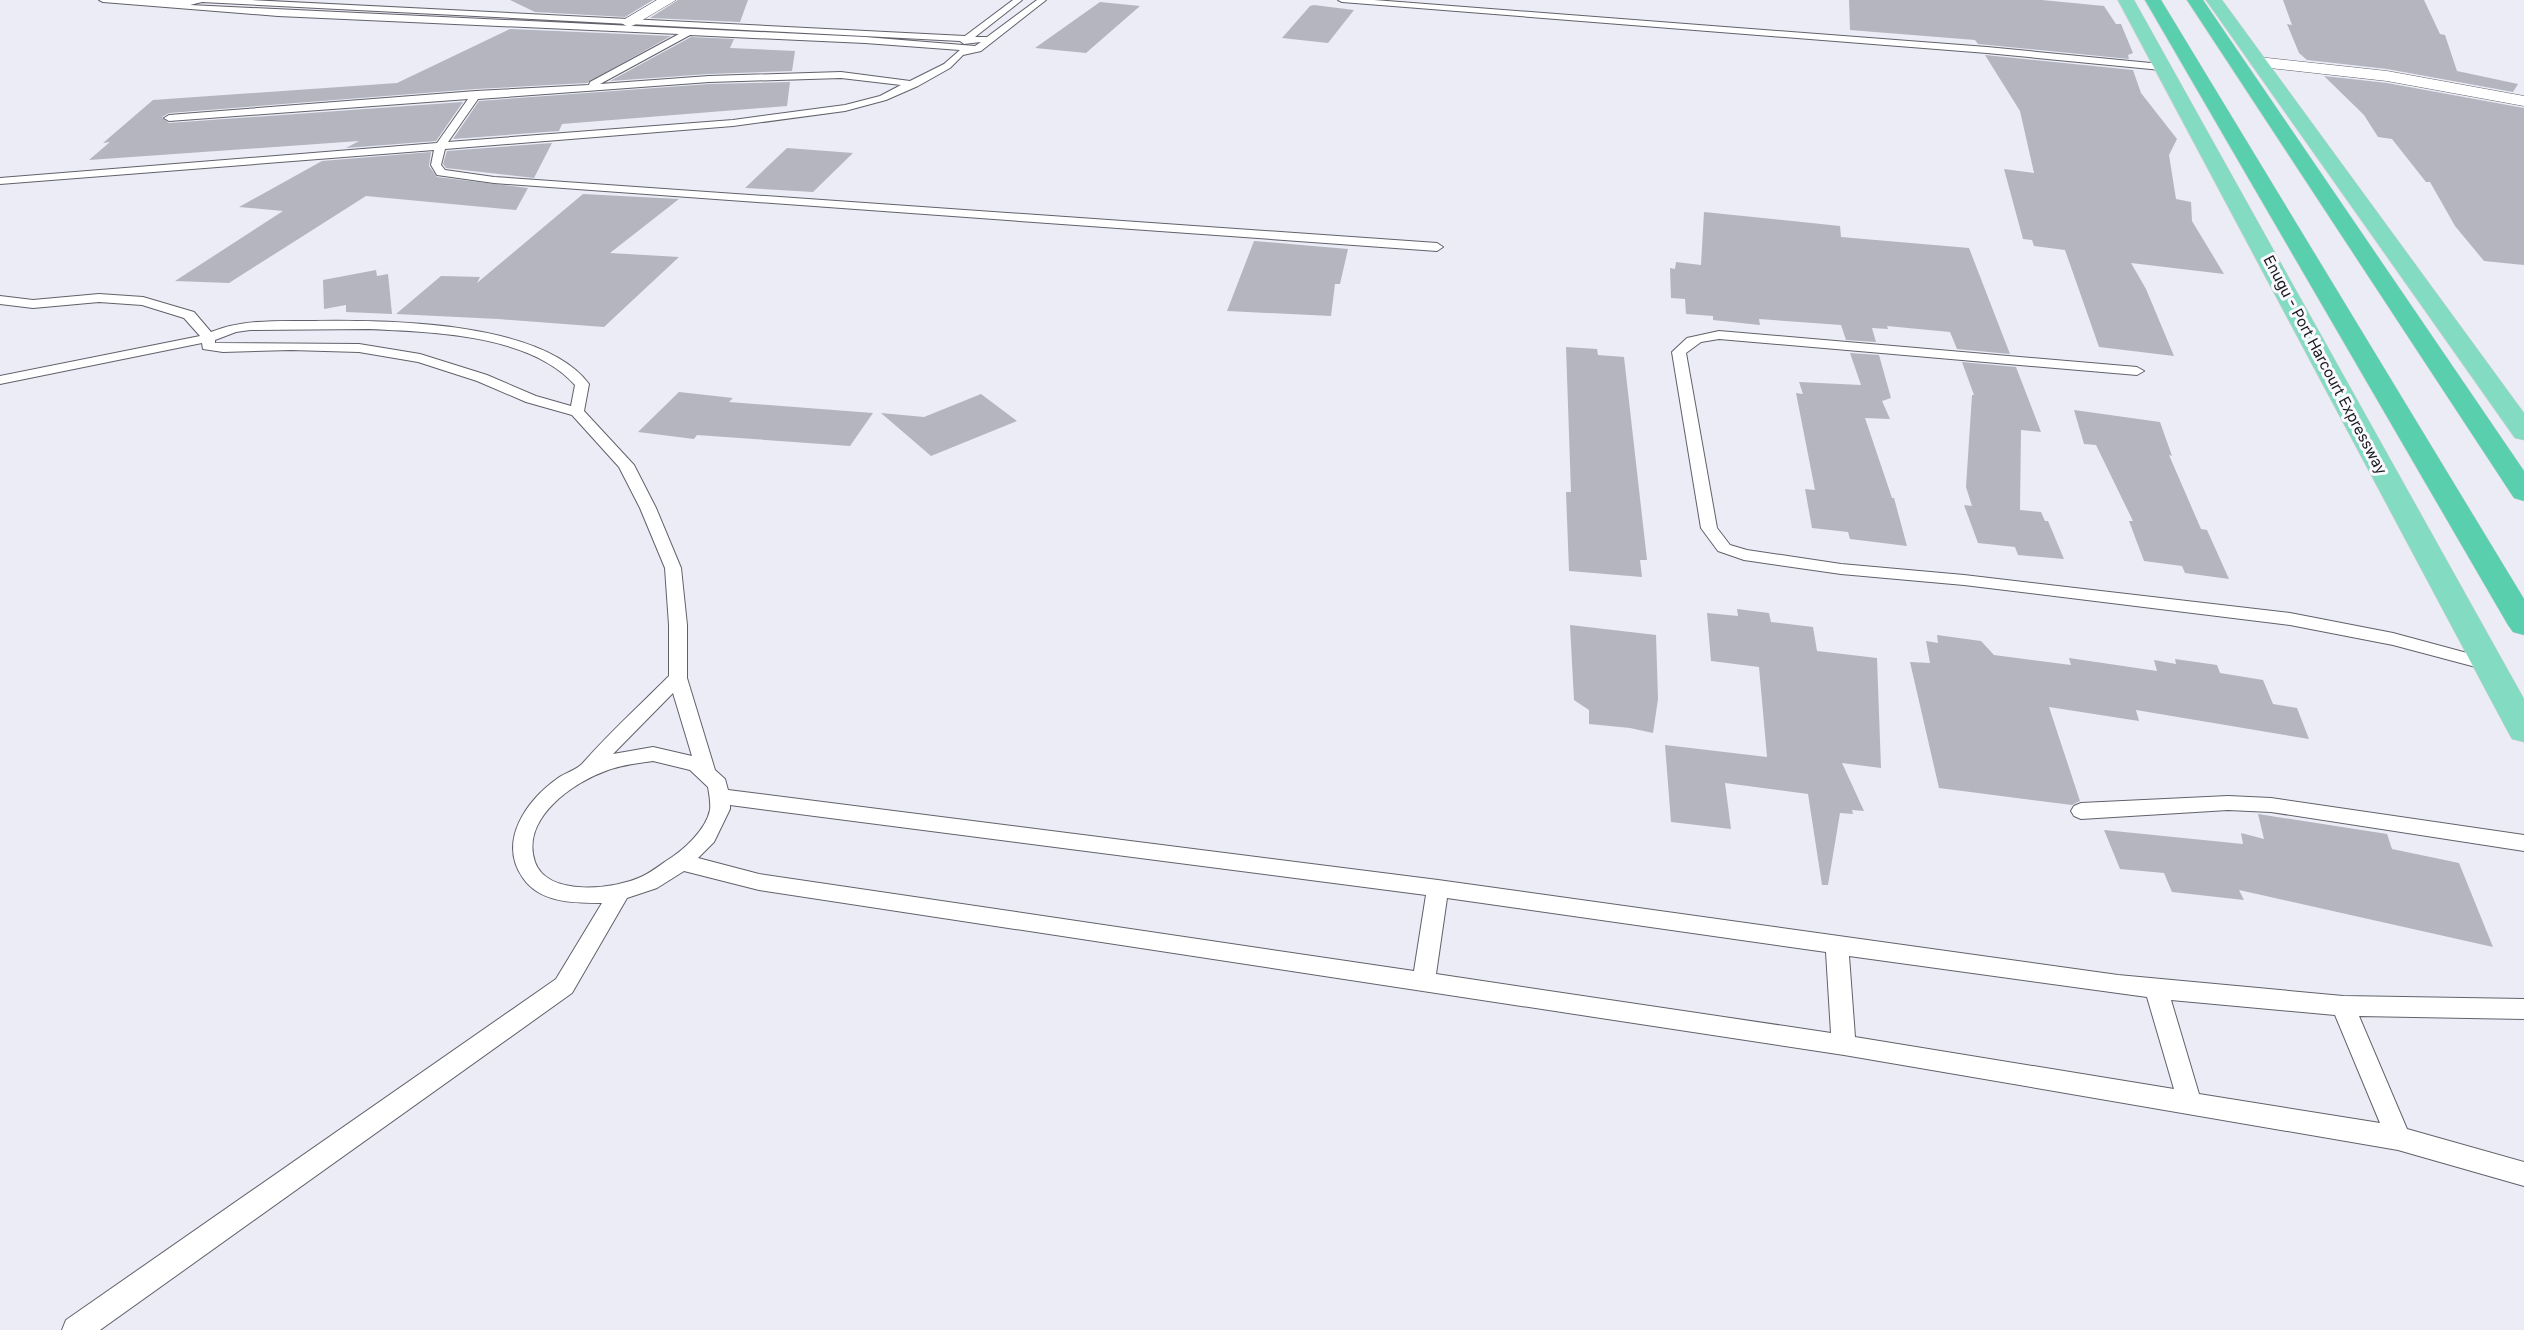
<svg xmlns="http://www.w3.org/2000/svg" width="2524" height="1330" viewBox="0 0 2524 1330" font-family="Inter,sans-serif">
	<style>
		.building { fill: #b4b5bf }
		.lines { fill: none; stroke-linecap: round; stroke-linejoin: round }
		.service-casing { stroke: #61616a; stroke-width: 2 }
		.minor-casing { stroke: #61616a; stroke-width: 1 }
		.primary-casing { stroke: #cccccd; stroke-width: 1 }
		.trunk-casing { stroke: #cccccd; stroke-width: 1 }
		.service { fill: #fff; fill-rule: evenodd }
		.minor { fill: #fff; fill-rule: evenodd }
		.primary { fill: #83dbc2; fill-rule: evenodd }
		.trunk { fill: #5acfae; fill-rule: evenodd }
		.labels { text-anchor: middle; stroke-width: 6; stroke-linejoin: round; paint-order: stroke }
		.far-street-label { font-size: 15px; fill: #18181b; stroke: #fafafe }
	</style>
	<rect width="100%" height="100%" fill="#ebecf6"/>
	<path class="building" d="M510 0H653L625 17 535 12Z
		M678 0H748L740 22 650 18Z
		M1849 0H2042L2104 6 2116 24H2121L2133 53 2128 55 2129 59 1978 44 1975 40 1850 30Z
		M2283 0H2424L2440 34 2445 35 2457 71 2518 84 2513 92 2387 69 2307 60 2299 53 2287 24 2292 25Z
		M1100 2 1140 6 1086 53 1035 48Z
		M1314 5 1354 10 1328 43 1282 38 1310 6Z
		M510 29 671 36 587 83 476 89 169 113 162 117 169 123 463 102 436 141 346 148 359 141 89 160 110 142 103 143 153 100 397 83Z
		M691 37 734 39 730 48 795 51 792 71 709 74 610 81Z
		M1985 55 2133 70 2141 93 2177 139 2169 155 2176 199 2191 202 2192 221 2224 274 2131 263 2146 289 2174 356 2099 347 2065 250 2034 246 2032 240 2023 239 2004 169 2034 173 2020 111Z
		M2324 76 2387 83 2524 108V265L2484 261 2455 226 2430 182H2426L2392 139 2378 137 2364 115Z
		M790 82 787 106 562 124 559 131 453 139 479 101 709 84Z
		M552 143 534 178 446 168 443 164 447 151Z
		M787 148 853 153 813 192 745 188Z
		M431 152 429 166 437 177 528 188 516 210 366 196 229 283 175 281 283 211 239 207 322 161Z
		M583 194 679 199 610 253 679 257 604 327 498 319 396 314 441 276 480 277 477 283Z
		M1704 212 1840 226 1841 237 1969 248 2010 354 1957 349 1950 332 1887 326 1888 329 1872 328 1876 342 1846 340 1841 325 1759 319 1760 325 1713 320V316L1686 314 1685 299 1671 298 1670 268 1675 269 1676 262 1701 265Z
		M1254 241 1348 249 1340 284H1335L1331 316 1227 311Z
		M376 270 377 276 388 274 392 314 346 312V305L324 309 323 280Z
		M1566 347 1597 349 1598 355 1624 357 1647 560H1640L1642 577 1569 571 1566 492H1571Z
		M1850 353 1879 355 1891 398 1882 401 1890 419 1865 418 1892 498H1894L1907 546 1850 539 1848 532 1812 528 1805 489 1815 490 1796 393 1803 394 1799 382 1861 385Z
		M1962 362 2016 367 2041 432 2021 430 2020 510 2041 512 2045 521H2048L2064 559 2018 555 2015 547 1978 543 1964 505 1972 506 1966 487 1972 395H1974Z
		M679 392 733 398 729 402 873 413 850 446 697 435 694 439 638 432Z
		M981 394 1017 421 931 456 881 413 924 417Z
		M2074 410 2160 422 2172 456 2169 455 2201 529 2207 530 2229 579 2185 573 2182 566 2144 561 2129 521H2133L2096 445 2084 444Z
		M1737 609 1769 613 1771 622 1813 627 1817 651 1877 658 1881 768 1842 763 1864 811 1852 810 1853 814 1840 813 1828 885H1822L1808 794 1725 783 1731 829 1671 822 1665 745 1767 757 1759 667 1711 661 1707 613 1738 616Z
		M1570 625 1656 635 1658 699 1653 733 1630 728 1589 724V710L1574 700Z
		M1937 635 1981 641 1994 655 2071 665 2069 658 2157 671 2154 660 2176 664 2175 659 2217 665 2220 673 2263 680 2273 704 2297 708 2309 739 2136 710 2139 721 2049 707 2080 801 2072 805 1939 788 1910 662 1930 663 1926 641 1938 643Z
		M2258 814 2387 834 2392 849 2459 863 2493 947 2239 890 2244 900 2172 892 2164 873 2120 869 2104 830 2243 844 2241 833 2264 839Z"/>
	<g class="lines">
		<defs>
			<path id="service" d="M99 0H251L965 36 1013 0H1022L975 37H987L1037 0H1046L981 51 963 55 950 68 918 86 886 100 845 111 733 126 445 149 441 165 445 170 494 177 1437 243 1443 247 1437 251 494 183 437 175 431 165 434 150 0 184V178L437 143 468 99 169 121 164 118 169 115 476 91 589 85 590 82 679 34 278 16 103 2ZM202 2 960 41 964 44 981 42 975 46 865 37 190 5ZM690 35 865 43 960 50 944 64 910 81 841 72 709 76 600 84ZM841 78 901 85 880 96 845 105 733 120 448 142 478 99 709 82Z
				M1338 0H1374L1987 47 2161 64 2166 67 2161 70 1987 53 1342 2Z
				M99 294 143 297 194 312 211 332C244 319 280 321 315 321 387 320 542 321 589 384L584 411 634 465 656 508 681 568 687 625V678L715 770 725 779 728 790 1438 880 2118 975 2343 996 2524 999V1019L2359 1016 2407 1129 2524 1162V1186L2398 1150 1844 1055 759 890 684 871 657 888 627 898 572 993 100 1330H62L66 1320 556 979 602 903C574 903 540 903 523 878 497 841 527 800 558 778 565 773 576 770 582 764 609 733 640 705 669 676V625L665 568 640 508 619 467 572 415 526 402 477 381 418 362 359 352 291 350 223 352 203 349 202 343 0 384V376L200 336 184 318 142 305 99 302 33 308 0 304V296L33 300ZM369 329C431 332 530 334 575 385L571 406 536 396 487 375 420 354 359 344 215 343V340L236 332 250 330ZM673 693 692 756 653 747 613 754ZM653 761 690 770 708 787C709 793 711 803 710 810 706 830 683 851 666 861 659 866 651 872 643 876 617 889 548 898 535 862 520 818 574 782 608 770 622 765 638 763 653 761ZM730 805 1426 895 1414 971 759 874 698 858 714 842 730 809ZM1447 898 1826 952 1831 1033 1436 974ZM1849 956 2147 997 2174 1089 1855 1037ZM2171 1000 2335 1015 2380 1123 2199 1094Z
				M1719 331 2137 367 2144 371 2137 375 1719 339 1701 342 1686 353 1717 528 1730 545 1747 550 1841 564 1964 575 2290 613 2393 633 2493 660 2496 664 2493 668 2487 670 2393 645 2290 625 1964 585 1841 574 1744 560 1718 551 1701 528 1672 352 1687 338Z
				M2228 796 2271 798 2524 835V851L2271 812 2228 810 2081 819 2074 816 2071 811 2074 806 2081 803Z"/>
			<path id="minor" d="M657 0H676L634 25 628 27 620 22Z
				M2258 57 2387 71 2524 96V106L2387 81 2252 66 2250 62 2252 58Z"/>
			<path id="primary" d="M2118 0H2134L2524 699V742L2512 739 2507 730Z
				M2206 0H2222L2524 413V440L2515 438Z"/>
			<path id="trunk" d="M2145 0H2161L2524 599V635L2513 632 2508 625Z
				M2187 0H2203L2524 471V501L2514 498 2510 492Z"/>
		</defs>
		<use href="#service" class="service-casing"/>
		<use href="#minor" class="minor-casing"/>
		<use href="#primary" class="primary-casing"/>
		<use href="#trunk" class="trunk-casing"/>
		<use href="#service" class="service"/>
		<use href="#minor" class="minor"/>
		<use href="#primary" class="primary"/>
		<use href="#trunk" class="trunk"/>
	</g>
	<g class="labels">
		<g class="far-street-label">
			<text transform="translate(2325 365) rotate(62)" y="5">Enugu - Port Harcourt Expressway</text>
		</g>
	</g>
</svg>
